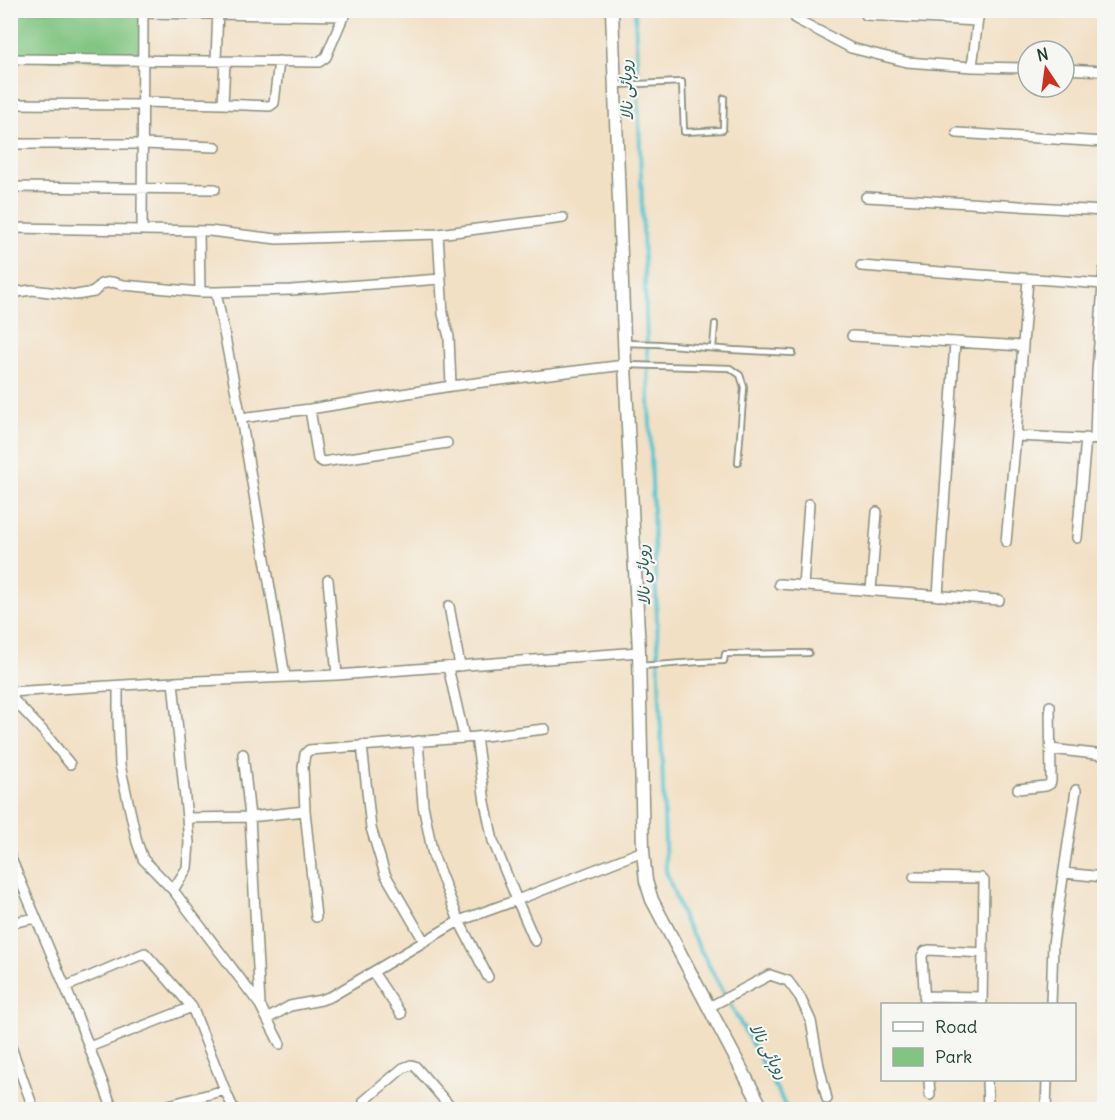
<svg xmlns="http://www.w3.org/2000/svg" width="1115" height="1120" viewBox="0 0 1115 1120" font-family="Delius,'Playpen Sans Arabic',sans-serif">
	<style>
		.green { fill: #80c580; stroke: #50815a; stroke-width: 1.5 }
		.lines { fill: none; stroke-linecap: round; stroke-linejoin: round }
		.stream { stroke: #58c5d0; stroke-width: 4 }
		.service-casing { stroke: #888e7c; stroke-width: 8 }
		.minor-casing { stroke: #888e7c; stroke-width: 12 }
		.tertiary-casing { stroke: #888e7c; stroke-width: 15 }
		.service { stroke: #fff; stroke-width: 4.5 }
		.minor { stroke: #fff; stroke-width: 9 }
		.tertiary { stroke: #fff; stroke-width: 12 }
		.labels { text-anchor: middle; stroke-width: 4.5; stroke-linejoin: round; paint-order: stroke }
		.water-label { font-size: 16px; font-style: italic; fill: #2d5f5b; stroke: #f6f6f2 }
	</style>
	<rect width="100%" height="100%" fill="#f6f6f2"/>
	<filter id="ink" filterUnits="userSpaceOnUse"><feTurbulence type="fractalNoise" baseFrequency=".0167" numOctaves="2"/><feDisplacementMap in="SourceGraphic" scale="12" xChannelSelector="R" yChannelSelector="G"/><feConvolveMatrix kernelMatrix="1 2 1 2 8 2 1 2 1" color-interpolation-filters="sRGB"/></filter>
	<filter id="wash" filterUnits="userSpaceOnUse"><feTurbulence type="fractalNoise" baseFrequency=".008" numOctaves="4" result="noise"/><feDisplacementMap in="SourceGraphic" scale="24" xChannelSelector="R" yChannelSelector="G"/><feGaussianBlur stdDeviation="1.35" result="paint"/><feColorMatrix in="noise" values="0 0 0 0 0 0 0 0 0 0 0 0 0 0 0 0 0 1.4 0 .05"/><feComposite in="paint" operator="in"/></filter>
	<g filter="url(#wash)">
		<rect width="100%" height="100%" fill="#f2e0c5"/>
		<path class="green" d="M11 11H143V60L11 59Z"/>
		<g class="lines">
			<path class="stream" d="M635 10 666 871 684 920 788 1110"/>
		</g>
	</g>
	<g filter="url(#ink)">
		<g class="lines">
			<defs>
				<path id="service" d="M617 85 682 82 684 132 723 130 724 98
					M624 343 658 344 733 350 793 353
					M713 348 715 324
					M627 365 730 368 740 375 744 387 738 463
					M639 666C668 665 696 661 724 661L725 654 809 653"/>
				<path id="minor" d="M797 10 796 19 851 48 907 62 972 67 1028 68
					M143 13 345 16
					M866 15 977 21
					M10 59 319 62 326 57 346 10
					M216 61 218 10
					M225 61 223 104 270 106 274 103 279 61
					M972 67 979 10
					M1064 69 1104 71
					M143 102 223 104
					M10 104 143 105
					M957 133 1104 142
					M10 144H143L216 147
					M10 187 215 189
					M866 197 1104 211
					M10 228 142 230 143 10
					M142 230 209 231 277 239 438 234 563 218
					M438 234 443 314 449 337 451 386
					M861 266 1103 284
					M200 292H216L241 418 285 676
					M216 292 291 290 441 279
					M10 293 32 290 76 295 94 292 101 284 112 282 123 285 200 292 199 231
					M852 336 1023 346
					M310 409 318 459 323 462 447 443
					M241 418 310 409 451 386 625 365
					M1016 436 1104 440
					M1095 439 1097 373 1104 270
					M1077 538 1086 438
					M1006 542 1016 436 1028 279
					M328 580 337 675
					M779 584 999 600
					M803 586 809 504
					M871 591 877 512
					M938 596 955 342
					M449 606 460 666
					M448 667 464 737
					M173 682 187 818 250 817 260 1005 280 1044
					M118 686V717L120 765 137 842 143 859 173 890 260 1005
					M10 692 173 682 337 675 639 652
					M10 696 43 731 70 764
					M476 737 485 802 493 841 517 900 643 851
					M418 741 423 805 433 855 459 921 488 977
					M362 745 371 828 385 874 424 941
					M1051 749 1104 755
					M243 754 250 817 305 811 316 917
					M1018 789 1046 786 1050 784 1051 781 1050 706
					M305 811 303 767 305 754 309 750 476 737 545 729
					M10 856 36 918
					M1064 873 1104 877
					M914 877 981 878 984 881 982 1004
					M173 890 187 868 189 843 187 818
					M10 923 36 918 75 1010 113 1110
					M373 972 401 1014
					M65 987 145 953 192 1007 89 1047
					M924 996 982 997
					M925 1004 922 956 925 951 929 950 983 953
					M1051 1004 1053 944 1076 790
					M192 1007 225 1090
					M709 1007 770 975 788 981 800 997 811 1021 819 1066 827 1099
					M267 1019 290 1006 321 1000 332 996 459 921 517 900 535 941
					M10 1044 34 1110
					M929 1080 930 1095
					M987 1080 988 1110
					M364 1101 403 1068 411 1065 415 1066 453 1110
					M150 1110 225 1090 234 1110
					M1046 1110 1047 1080"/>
				<path id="tertiary" d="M612 10 625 365 639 652 643 851 646 881 652 900 763 1110"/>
			</defs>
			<use href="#service" class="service-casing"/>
			<use href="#minor" class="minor-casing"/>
			<use href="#tertiary" class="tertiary-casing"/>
			<use href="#service" class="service"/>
			<use href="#minor" class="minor"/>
			<use href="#tertiary" class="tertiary"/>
		</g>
	</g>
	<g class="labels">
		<g class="water-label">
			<text transform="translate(626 90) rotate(-92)" y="6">روہائی نالا</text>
			<text transform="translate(643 575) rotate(-92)" y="6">روہائی نالا</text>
			<text transform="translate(769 1051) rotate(61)" y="6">روہائی نالا</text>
		</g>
	</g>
	<rect width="1115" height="1120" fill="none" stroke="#f6f6f2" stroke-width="36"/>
	<rect x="881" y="1003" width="195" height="78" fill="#f6f6f2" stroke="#a0aca6" stroke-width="1.5"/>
	<rect x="893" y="1022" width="30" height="9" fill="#ffffff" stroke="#a0aca6" stroke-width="1.5"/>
	<text x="935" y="1033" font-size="18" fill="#1f3d34">Road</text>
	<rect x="893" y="1048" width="30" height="18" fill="#80c580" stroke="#a0aca6" stroke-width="1.5"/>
	<text x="935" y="1063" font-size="18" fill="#1f3d34">Park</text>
	<g transform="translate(1046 69) rotate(347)"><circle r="28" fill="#f6f6f2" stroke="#a0aca6" stroke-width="1.5"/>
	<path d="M0-4.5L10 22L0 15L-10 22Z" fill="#c8321e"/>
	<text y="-9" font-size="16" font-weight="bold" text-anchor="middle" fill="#1f3d34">N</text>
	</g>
</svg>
